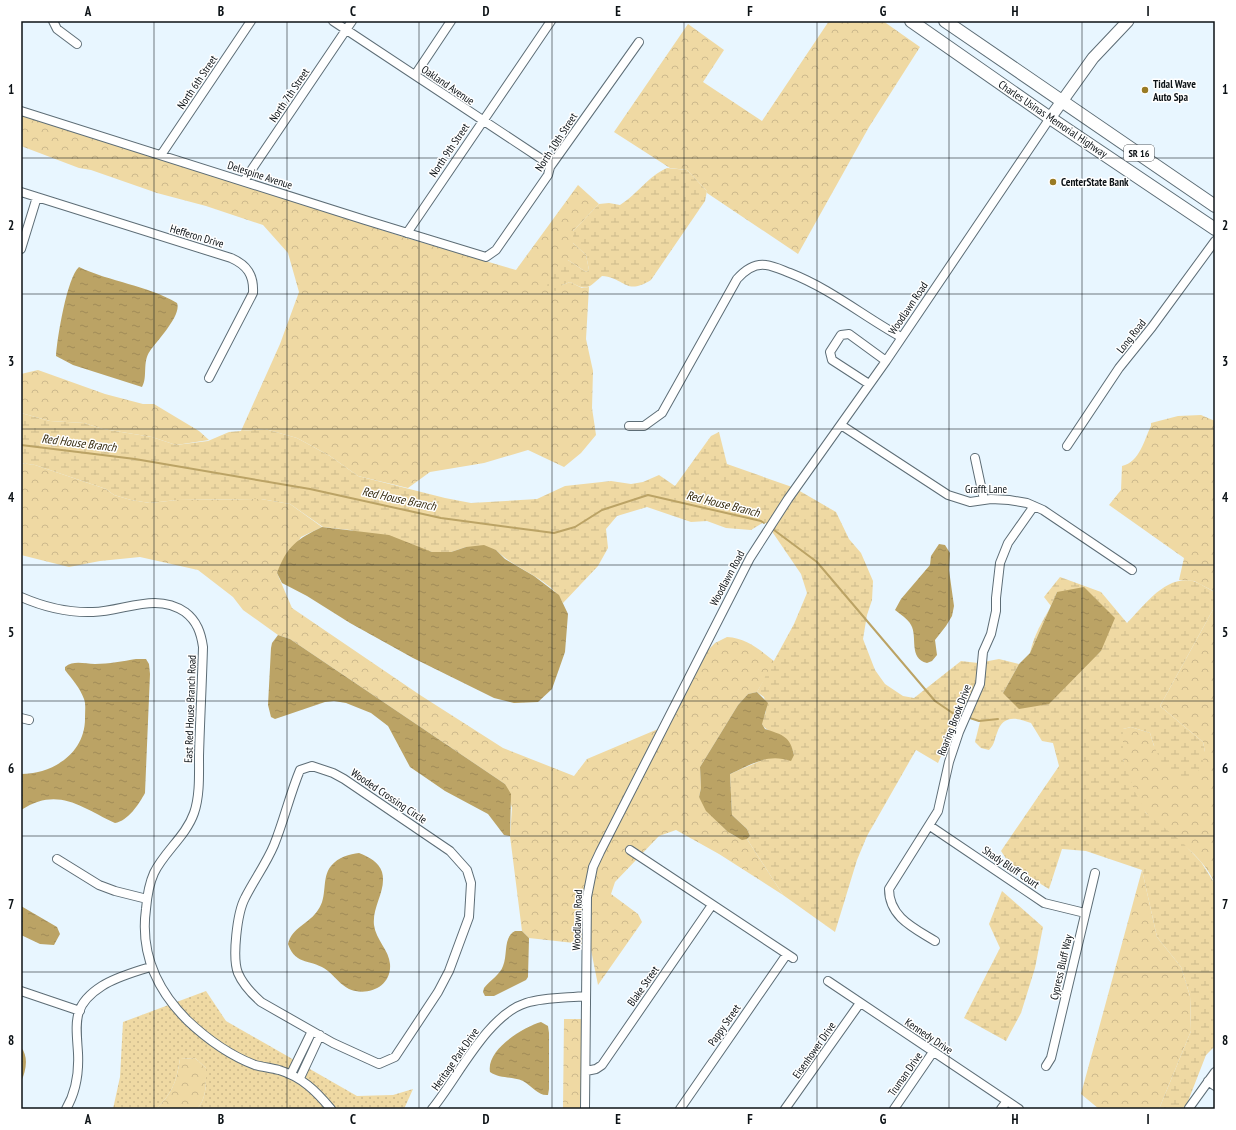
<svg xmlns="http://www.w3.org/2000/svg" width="1236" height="1130" viewBox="0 0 1236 1130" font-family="'PT Sans Narrow',sans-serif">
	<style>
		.forest { fill: url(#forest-crowns) }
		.wetland { fill: url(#wetland-marsh) }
		.park { fill: url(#park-dots) }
		.water { fill: url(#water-ripples) }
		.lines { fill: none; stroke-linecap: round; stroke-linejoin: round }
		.stream { stroke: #bba365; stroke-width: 2 }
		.minor-casing { stroke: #5d6d76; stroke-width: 10 }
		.major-casing { stroke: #5d6d76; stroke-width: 13 }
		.highway-casing { stroke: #5d6d76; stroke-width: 14 }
		.minor { stroke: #fff; stroke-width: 8 }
		.major { stroke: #fff; stroke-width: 11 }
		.highway { stroke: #fff; stroke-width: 12 }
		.grid { fill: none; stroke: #0c1216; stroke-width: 1; stroke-opacity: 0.55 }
		.poi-dot { fill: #997b24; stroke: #fff; stroke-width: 1.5 }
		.labels { text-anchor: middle; stroke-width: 3; stroke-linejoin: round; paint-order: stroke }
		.shield { fill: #fff; stroke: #55595c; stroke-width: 1 }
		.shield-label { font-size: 10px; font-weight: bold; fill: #0c1216 }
		.street-label { font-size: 11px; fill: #0c1216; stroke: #fff }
		.poi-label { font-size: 11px; font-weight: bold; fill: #0c1216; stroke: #fff; text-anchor: start }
		.water-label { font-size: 12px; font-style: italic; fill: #362b0f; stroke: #fff }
		.neatline { fill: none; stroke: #0c1216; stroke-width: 1.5 }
		.grid-label { font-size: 13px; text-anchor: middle; font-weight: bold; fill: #0c1216 }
	</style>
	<defs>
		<pattern id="forest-crowns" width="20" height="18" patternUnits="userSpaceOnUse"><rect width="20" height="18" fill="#efd9a3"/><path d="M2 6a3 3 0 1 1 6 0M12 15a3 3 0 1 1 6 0" fill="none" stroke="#ccb98c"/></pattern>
		<pattern id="wetland-marsh" width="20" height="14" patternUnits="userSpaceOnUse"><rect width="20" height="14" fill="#efd9a3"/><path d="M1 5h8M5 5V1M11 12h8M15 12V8" fill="none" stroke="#ccb98c"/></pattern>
		<pattern id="park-dots" width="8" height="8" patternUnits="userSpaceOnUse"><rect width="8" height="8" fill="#efd9a3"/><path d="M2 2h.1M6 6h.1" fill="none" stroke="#ccb98c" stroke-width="1.8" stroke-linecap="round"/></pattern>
		<pattern id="water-ripples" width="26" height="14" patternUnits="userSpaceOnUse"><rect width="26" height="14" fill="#bba365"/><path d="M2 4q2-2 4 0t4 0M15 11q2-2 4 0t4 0" fill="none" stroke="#a08b57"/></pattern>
	</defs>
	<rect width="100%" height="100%" fill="#e8f6ff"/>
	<path class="forest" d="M829 21H883L920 47 869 127 798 254 707 193V191L687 170 670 168 614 132 688 24 724 50 703 82 762 121Z
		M21 115 407 238 516 270 578 185 599 204 573 231V243L586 255 589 270 586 272 568 260 562 285 570 282 582 288 589 287 586 339 593 371 592 408 596 435 581 453 564 467 528 450 484 463 430 472 408 488 358 476 330 456 297 438 265 429 241 431 280 344 299 292 288 253 263 225 206 206 157 193 91 170 79 168 21 146Z
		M38 370 105 394 143 404H154L199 431 209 440 176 445 152 437 103 429 84 423 50 421 21 413V374Z
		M1201 415 1215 421V592L1194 581 1179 580 1184 558 1109 505 1121 490 1122 466C1140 462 1144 440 1151 426V423L1178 416Z
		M21 463 35 465 106 489 114 495 131 500 150 503 177 500 261 499 290 504 322 527 301 537 277 573 292 608 420 695 503 748 574 776 587 759 658 729 590 866 584 897 583 944 529 938 522 931 510 836 512 808 505 784 290 639 278 635 243 610 233 597 198 570 140 557 100 561 69 567 21 555Z
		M1215 606V884C1202 853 1171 837 1148 815 1138 805 1126 773 1123 759 1121 750 1122 739 1123 729L1131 727 1150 733 1154 746 1205 752 1203 742 1160 706Z
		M727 637C747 638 760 650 775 662L757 692 748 694 738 705 700 767 701 788 699 797C711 811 727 840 747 839L783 895 719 854 676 830 659 836 615 882 611 894 638 914 642 922 598 985 590 945 591 897 596 868 702 656 715 643Z
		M1142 870 1157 937 1181 967 1190 996 1191 1031 1159 1109H1099L1081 1094Z
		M564 1019H583L581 1109H563Z
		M195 1058 206 1068C206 1083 207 1098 197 1109H156C173 1092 176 1083 180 1059Z"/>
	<path class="wetland" d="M667 168 687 170 707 191 705 201 651 280C625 296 626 278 602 276 587 289 587 291 570 282L562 285 557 291 550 290 547 286 549 277 563 260H568L586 272 589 270 586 255 573 243V231L599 204 609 203 620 205C638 194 647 177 667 168Z
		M21 413 50 421 84 423 103 429 152 437 176 445 208 441 229 432 265 429 297 438 330 456 358 476 445 498 471 503 537 499 565 486 611 481 631 484 643 482 659 475 675 486 711 436 719 432 727 464 792 487 767 524 764 522 751 530 726 528 707 521 691 522 647 507 617 516 606 529 608 548 598 566 563 603C552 579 514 569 496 550L466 547 451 552H432L350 530 323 527 290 504 261 499 177 500 150 503 131 500 114 495 106 489 35 465 21 463Z
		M798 490 836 512 849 539 861 553 873 581 872 600 867 615 863 639 875 670 885 684 903 696 914 698 961 661 978 663 999 659 1019 664 1003 693 1086 664 1101 651 1057 592 1030 653C1034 635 1042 622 1051 606L1044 597 1060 577 1101 592 1127 623C1144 606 1165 575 1193 581 1200 583 1208 589 1215 592V606L1160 706 1203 742 1205 752 1202 765 1188 786C1165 774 1157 757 1150 733L1131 727 1123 729V759L1134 790 1146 813 1181 841 1201 862 1215 884V1046L1206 1055 1185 1109H1159L1191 1031 1190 996 1181 967 1157 937 1142 870 1086 851 1062 849 1049 889 1011 866 1001 851 1059 766 1053 743 1042 741 1031 723C1017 718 1003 714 997 733 994 740 995 744 989 750L981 748 975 742 980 722 961 711 938 763 916 750 867 836 857 860 835 932 783 895 747 839 750 836 747 829 732 815 730 774 767 758 794 755C790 734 766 734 762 724 761 718 766 715 766 710 767 706 765 701 764 697L757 692 794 624 807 593 801 574 771 530Z
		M1002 891 1043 927 1035 968 1021 1013 1006 1041 964 1018 1000 948 989 924Z"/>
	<path class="park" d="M206 991 226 1021 357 1096 393 1095 413 1089 404 1109H197C207 1098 206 1083 206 1068L195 1058 180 1059C176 1083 173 1092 156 1109H113L120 1077 123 1022Z"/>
	<path class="water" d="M79 267C110 282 147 285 177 303 182 315 157 341 150 351 142 362 148 377 142 387L73 365 56 356C57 339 67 277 79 267Z
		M322 527 389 535 432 552H451L466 547 484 545 496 550 505 559 534 576 559 595 568 614 565 652 552 689 538 702 514 703 494 698 413 658 350 623 307 596 282 583 277 573C287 546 297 539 322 527Z
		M939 544 945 545 950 553 949 570 954 606 952 616 946 626 935 640 937 655 932 661 927 663C908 658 918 637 911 625 908 619 900 614 895 610L901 599 930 565 931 556Z
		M1084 587 1115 618 1101 651 1049 704 1019 709 1003 693 1019 664 1030 653 1057 592Z
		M278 635 290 639 505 784 511 794 510 836 504 835 488 814 445 791 410 767 388 726 371 713 346 703 334 701 325 702 275 719 271 717 268 705 271 648 272 643Z
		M136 659H146L149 664 150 674 145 793C139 804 128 821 115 823 81 807 58 786 21 810V774C53 774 86 753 85 717 85 711 86 704 84 699 80 688 72 679 65 670V667C74 660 84 664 95 664 109 664 123 661 136 659Z
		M757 692 768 703 762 724 765 729C783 735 790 736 794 755L791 761C767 753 753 764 730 774L732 815 747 829 750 836 747 839 742 840 728 832 706 811 699 797 701 788 700 767 738 705 748 694Z
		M359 853C369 857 379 862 382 872 387 890 372 906 374 925 376 940 389 950 390 964 392 987 367 997 349 989 341 985 335 977 328 971 312 958 296 967 288 944 292 927 309 924 318 910 328 897 321 878 331 866 338 857 350 854 359 853Z
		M21 906 57 927 60 934 54 945 40 944 21 935Z
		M515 931H522L529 938 528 977 526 980 494 996H485L483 992 484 988C490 980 500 975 503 966 508 954 503 937 515 931Z
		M541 1022 548 1026 549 1033V1089L548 1095C538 1096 532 1086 523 1081 512 1076 500 1079 490 1072 486 1049 524 1027 541 1022Z
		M21 1047C29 1057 26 1071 21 1082Z"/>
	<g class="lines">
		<path class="stream" d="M21 445 135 459 310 489 441 518 554 533 575 527 602 510 648 495 761 521 764 523
			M774 530 817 562 935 701 954 714 960 716
			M970 718 979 721 998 719"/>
		<defs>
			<path id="minor" d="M53 21 57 29 77 44
				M333 21 546 162 550 167
				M415 75 451 21
				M21 111 365 220 486 257 496 250 548 175 550 167 639 42
				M161 155 251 21
				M244 181 352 21
				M21 192 231 258C247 265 254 275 253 293L209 378
				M407 233 551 21
				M21 249 37 197
				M869 384 832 360 830 352 841 335 849 334 886 361
				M841 425 948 495 970 502 991 499 1009 500 1027 503 1043 510 1132 570
				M629 426H644L662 413 737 279C745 270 754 263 766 265 774 266 782 270 790 273 831 289 863 316 901 337
				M1067 446 1119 368 1152 327 1215 241
				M975 458 984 500
				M21 597C44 607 67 613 93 612 125 611 156 592 185 612 197 621 201 633 203 647 202 683 200 719 199 756 199 774 200 796 194 813 186 836 164 852 154 873 149 884 147 897 146 909 140 953 156 989 187 1020 207 1039 229 1055 255 1065 263 1067 271 1068 279 1070 302 1077 316 1091 331 1109
				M21 718 29 720
				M312 766 333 773 344 779 450 851 467 870 471 883 469 917 449 971 438 992 395 1057 379 1064 333 1043 261 1002C252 994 243 985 238 973 232 958 237 913 245 898 254 880 266 864 274 845 284 820 290 794 300 770Z
				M930 826 1044 903 1085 913
				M630 850 793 958
				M57 859 99 885 115 891 147 899
				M935 941C914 928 889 917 889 889L938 811 949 762 959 732 980 684 983 652 991 634 996 611V598L1000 563 1008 543 1034 506
				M828 981 1019 1109
				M21 991 80 1011
				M1046 1066 1051 1058 1095 873
				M586 1071 596 1069 602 1065 712 905
				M291 1074 312 1031
				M300 1078 320 1035
				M1208 1081 1215 1086
				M1189 1108 1215 1072
				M66 1109C76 1092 79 1072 78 1053 76 1022 72 1005 102 986 116 977 135 972 150 967
				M432 1109C457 1079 487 1015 526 1003 545 997 566 998 586 996
				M585 1109 587 897 593 867 600 852 750 558 788 499 886 361 1050 118
				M680 1109 787 954
				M785 1109 860 1003
				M894 1109 933 1052
				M1001 1109 1007 1101"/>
			<path id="major" d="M1050 118 1093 58 1128 21"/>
			<path id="highway" d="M911 21 1050 118 1215 229
				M945 21 1215 206"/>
		</defs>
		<use href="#minor" class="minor-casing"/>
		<use href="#major" class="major-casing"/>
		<use href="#highway" class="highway-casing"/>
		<use href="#minor" class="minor"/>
		<use href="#major" class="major"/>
		<use href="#highway" class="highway"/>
	</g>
	<path class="grid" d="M154 21V1109M287 21V1109M419 21V1109M552 21V1109M684 21V1109M817 21V1109M949 21V1109M1082 21V1109M21 158H1215M21 294H1215M21 429H1215M21 565H1215M21 701H1215M21 836H1215M21 972H1215"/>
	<g class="poi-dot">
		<circle cx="1145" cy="90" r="4"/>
		<circle cx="1053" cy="182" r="4"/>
	</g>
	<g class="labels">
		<rect class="shield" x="1124" y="145" width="30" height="16" rx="3"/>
		<g class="shield-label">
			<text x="1139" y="157">SR 16</text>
		</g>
		<g class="street-label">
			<text transform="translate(197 82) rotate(-56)" y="4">North 6th Street</text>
			<text transform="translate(448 85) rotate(34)" y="4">Oakland Avenue</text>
			<text transform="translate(289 95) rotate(-56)" y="4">North 7th Street</text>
			<text transform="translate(1053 119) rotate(34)" y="4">Charles Usinas Memorial Highway</text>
			<text transform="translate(556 142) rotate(-57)" y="4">North 10th Street</text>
			<text transform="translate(449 150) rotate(-56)" y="4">North 9th Street</text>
			<text transform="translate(260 175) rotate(18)" y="4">Delespine Avenue</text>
			<text transform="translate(197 236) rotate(17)" y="4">Hefferon Drive</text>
			<text transform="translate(908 308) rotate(-56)" y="4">Woodlawn Road</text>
			<text transform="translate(1131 336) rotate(-52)" y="4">Long Road</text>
			<text x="986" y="493">Grafft Lane</text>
			<text transform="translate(727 578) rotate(-62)" y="4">Woodlawn Road</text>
			<text transform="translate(190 709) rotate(-88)" y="4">East Red House Branch Road</text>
			<text transform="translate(954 720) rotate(-69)" y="4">Roaring Brook Drive</text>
			<text transform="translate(389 796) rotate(34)" y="4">Wooded Crossing Circle</text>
			<text transform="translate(1011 867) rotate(34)" y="4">Shady Bluff Court</text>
			<text transform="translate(577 920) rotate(-88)" y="4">Woodlawn Road</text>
			<text transform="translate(1061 967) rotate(-77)" y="4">Cypress Bluff Way</text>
			<text transform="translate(643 986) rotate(-55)" y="4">Blake Street</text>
			<text transform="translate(724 1025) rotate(-55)" y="4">Pappy Street</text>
			<text transform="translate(929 1036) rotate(34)" y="4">Kennedy Drive</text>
			<text transform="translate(814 1050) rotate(-55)" y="4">Eisenhower Drive</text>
			<text transform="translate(455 1059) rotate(-55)" y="4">Heritage Park Drive</text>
			<text transform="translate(905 1074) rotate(-55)" y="4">Truman Drive</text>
		</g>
		<g class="poi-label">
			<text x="1153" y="88">Tidal Wave<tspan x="1153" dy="13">Auto Spa</tspan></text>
			<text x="1061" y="186">CenterState Bank</text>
		</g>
		<g class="water-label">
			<text transform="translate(79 443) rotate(7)" y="4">Red House Branch</text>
			<text transform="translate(399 499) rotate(12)" y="4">Red House Branch</text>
			<text transform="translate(723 504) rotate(14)" y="4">Red House Branch</text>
		</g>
	</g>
	<rect width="1236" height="1130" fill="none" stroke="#ffffff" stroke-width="44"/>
	<rect x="22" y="22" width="1192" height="1086" class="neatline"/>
	<g class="grid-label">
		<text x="88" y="16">A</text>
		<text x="221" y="16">B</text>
		<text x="353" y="16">C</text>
		<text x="486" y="16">D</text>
		<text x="618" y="16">E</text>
		<text x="750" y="16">F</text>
		<text x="883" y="16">G</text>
		<text x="1015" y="16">H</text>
		<text x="1148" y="16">I</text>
		<text x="11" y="94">1</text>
		<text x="1225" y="94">1</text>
		<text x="11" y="230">2</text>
		<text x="1225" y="230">2</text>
		<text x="11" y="366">3</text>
		<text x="1225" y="366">3</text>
		<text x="11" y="502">4</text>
		<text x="1225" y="502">4</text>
		<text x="11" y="637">5</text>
		<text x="1225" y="637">5</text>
		<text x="11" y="773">6</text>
		<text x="1225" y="773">6</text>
		<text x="11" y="909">7</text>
		<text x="1225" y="909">7</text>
		<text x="11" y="1045">8</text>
		<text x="1225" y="1045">8</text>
		<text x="88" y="1124">A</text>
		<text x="221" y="1124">B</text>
		<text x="353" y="1124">C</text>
		<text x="486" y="1124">D</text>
		<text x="618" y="1124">E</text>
		<text x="750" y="1124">F</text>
		<text x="883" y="1124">G</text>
		<text x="1015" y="1124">H</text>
		<text x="1148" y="1124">I</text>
	</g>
</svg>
